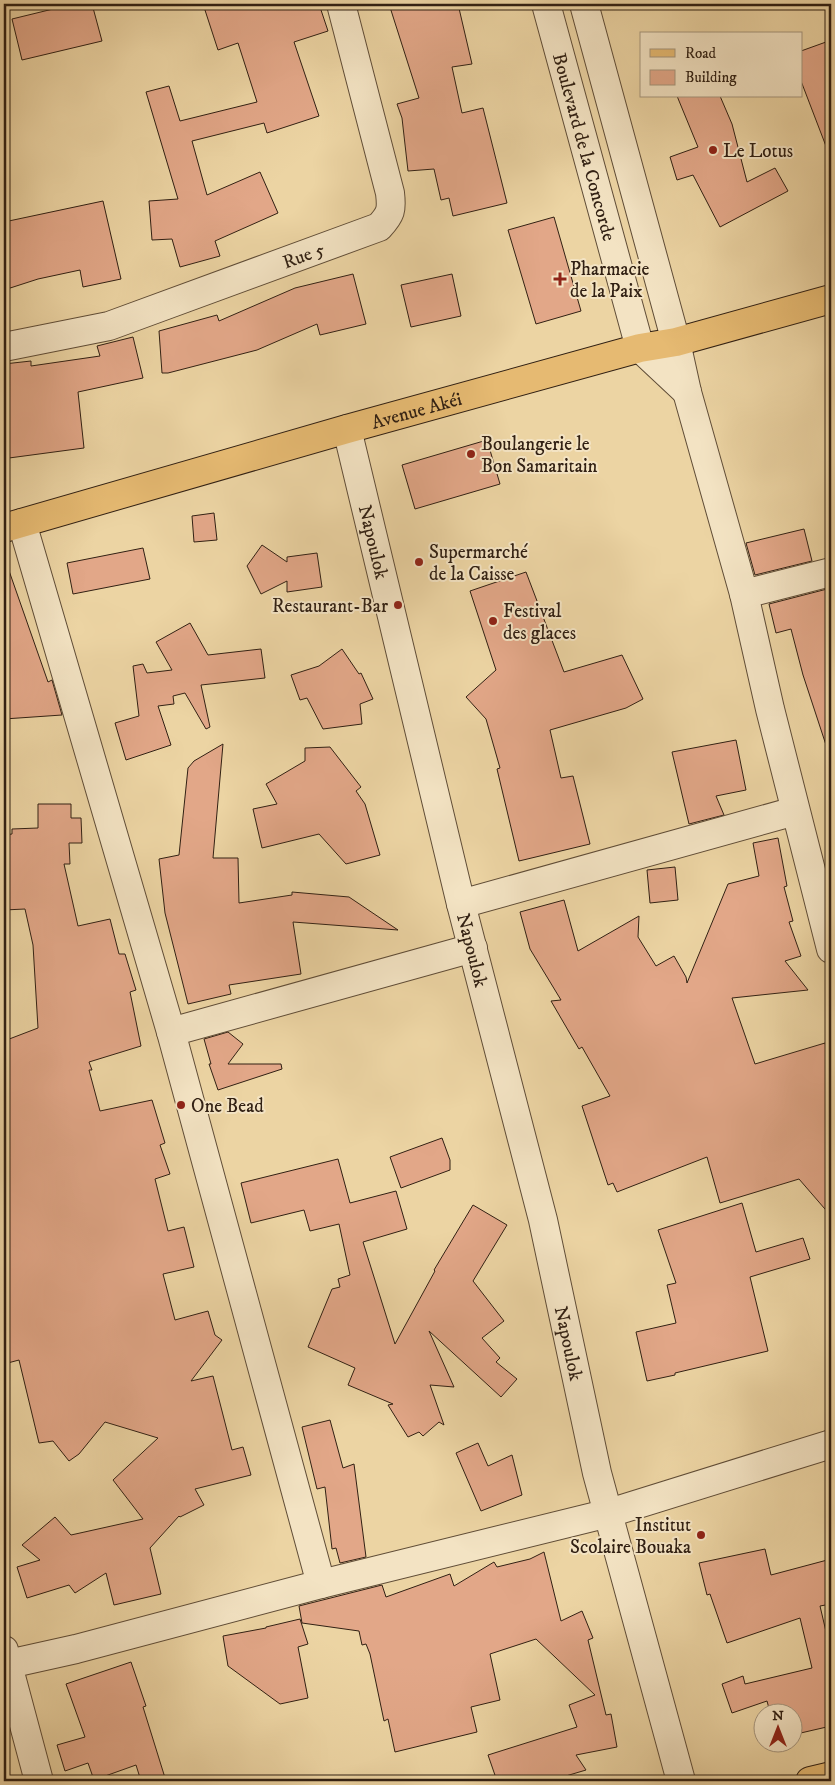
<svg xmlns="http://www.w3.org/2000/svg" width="835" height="1785" viewBox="0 0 835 1785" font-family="'IM FELL DW Pica',serif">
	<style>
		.building { fill: #e2a788; stroke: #312013 }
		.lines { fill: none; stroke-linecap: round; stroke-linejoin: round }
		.minor-casing { stroke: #604d37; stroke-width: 30 }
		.major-casing { stroke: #312013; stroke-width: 30 }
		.minor { stroke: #f3e3c3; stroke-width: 28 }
		.major { stroke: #e6ba72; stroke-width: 28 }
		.poi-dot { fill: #8f2418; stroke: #f3e3c3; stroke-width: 2 }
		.labels { text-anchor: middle; stroke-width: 4; stroke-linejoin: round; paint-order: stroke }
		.street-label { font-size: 19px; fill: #312013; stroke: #f3e3c3 }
		.poi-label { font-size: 19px; fill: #312013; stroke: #f3e3c3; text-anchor: start }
	</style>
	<rect width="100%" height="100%" fill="#ecd4a3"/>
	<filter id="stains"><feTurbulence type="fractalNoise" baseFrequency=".004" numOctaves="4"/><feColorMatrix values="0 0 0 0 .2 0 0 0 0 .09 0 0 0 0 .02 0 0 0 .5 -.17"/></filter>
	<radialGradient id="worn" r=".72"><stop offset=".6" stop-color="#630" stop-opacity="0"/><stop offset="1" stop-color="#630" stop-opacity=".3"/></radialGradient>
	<path class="building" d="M51 4H92L102 41 22 60 12 19 53 9Z
		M203 4H319L328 31 294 42 319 116 267 133 264 123 192 141 207 195 260 172 278 213 215 241 220 256 180 267 172 239 152 240 149 201 178 199 146 92 169 86 180 121 257 102 238 43 218 50Z
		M389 4H458L472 64 452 67 462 113 483 108 507 203 453 216 449 198 441 200 434 169 408 171 402 118 397 104 419 98Z
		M826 42 831 56V154H829L801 81V51Z
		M677 96H720L732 124 747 182 775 168 788 191 720 227 693 175 677 180 670 157 698 147Z
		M103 201 121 279 83 287 80 270 38 279 4 290V222Z
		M554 217 581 311 536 324 508 230Z
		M353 274 366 324 320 335 317 324 257 350 168 373H162L159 331 217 315 219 321 295 288Z
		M452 274 461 316 411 327 401 285Z
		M133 337 143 378 78 392 84 448 9 458 4 414V364L31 361V366L100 356 97 346Z
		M487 440 500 484 415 509 402 465Z
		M214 513 217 540 194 542 192 516Z
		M804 529 812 561 755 575 746 543Z
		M262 545 287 562V557L317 553 322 587 287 592V581L261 594 247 566Z
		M143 548 150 579 73 594 67 563Z
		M7 565 48 682 52 680 62 715 4 719V566Z
		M526 572 564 672 622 655 643 699 626 708 550 730 561 778 573 776 590 844 519 861 497 769 500 768 486 719 466 697 496 670 470 591Z
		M831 588V744L826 745 803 675 791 629 776 633 769 604Z
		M190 623 208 655 261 649 265 678 201 685 210 727 206 729 185 693 173 696 174 704 158 706 171 745 126 760 115 723 139 716 133 666 143 664 147 673 172 670 156 642Z
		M342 649 359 674 361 673 373 699 360 704 362 724 323 729 307 698 300 700 291 675 319 666Z
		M736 740 746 790 716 796 724 815 689 824 672 752Z
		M223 744 213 858H238L239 903 292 895V892L349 897 398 930 293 922 301 974 229 985 231 994 188 1004 165 913 159 859 179 855 188 768 194 761Z
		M330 747 361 787 356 791 365 804 380 855 346 864 319 834 262 848 253 809 277 804 266 784 305 761V748Z
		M38 804H71V818H81L82 843H69L70 864H64L78 926 110 919 119 954H125L136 990 130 992 141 1046 89 1062 92 1070H89L100 1111 152 1100 165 1143 160 1145 170 1174 155 1179 168 1231 184 1227 194 1267 163 1274 175 1320 208 1311 215 1335 222 1340 191 1381 213 1376 232 1450 243 1447 251 1475 195 1489 204 1505 180 1517 179 1516 150 1548 161 1594 114 1605 106 1573 75 1593 69 1585 27 1598 17 1567 40 1560 22 1545 55 1517 71 1535 143 1519 113 1480 158 1438 105 1422 79 1454 69 1461 53 1441 39 1443 19 1360 4 1364V1041L38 1028 33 945 25 909 4 910V835L12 834V829L38 828Z
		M778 838 787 886 784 887 793 921 789 922 801 956 785 961 808 990 732 998 755 1064 825 1043 831 1067V1216L799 1179 720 1203 707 1157 617 1192 613 1183 608 1185 582 1106 610 1096 582 1047 579 1049 551 1001 561 1000 530 949 520 912 564 900 578 951 639 916 638 937 656 966 674 956 686 977 687 983 728 884 759 876 753 843Z
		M675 867 678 900 650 903 647 870Z
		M228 1032 243 1044 228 1064H281L282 1069 218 1090 209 1064H211L204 1039Z
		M442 1138 450 1160V1170L401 1188 390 1157Z
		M338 1159 350 1203 396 1191 407 1229 363 1242 395 1344 435 1271 434 1270 473 1205 507 1225 473 1281 504 1321 482 1338 500 1358 496 1362 517 1379 501 1397 429 1331 454 1387 430 1385 444 1425 439 1422 423 1436 419 1432 408 1437 388 1405 393 1404 348 1385 355 1368 308 1347 332 1289 340 1287 338 1279 350 1275 339 1224 310 1231 304 1210 251 1223 241 1183Z
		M742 1203 756 1252 803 1238 810 1259 750 1277 768 1351 675 1373V1375L647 1381 636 1332 676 1323 667 1285 676 1283 658 1230Z
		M330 1420 343 1468 354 1464 366 1557 340 1563 336 1548 332 1549 325 1487 317 1489 302 1427Z
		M478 1443 488 1466 512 1455 522 1495 481 1511 456 1453Z
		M765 1549 771 1575 831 1559V1604L820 1606 831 1653V1726L792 1735V1712H770L767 1701 732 1713 722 1684 743 1676 745 1684 812 1668 800 1618 727 1643 710 1594 707 1595 699 1563Z
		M544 1552 561 1621 582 1611 593 1638 588 1640 606 1715 611 1714 617 1747 576 1755 586 1770 549 1781H497L488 1755 577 1727 569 1705 595 1695 536 1639 490 1654 500 1700 471 1707 477 1732 395 1752 388 1719 384 1721 370 1654 366 1644 362 1645 359 1631 302 1623 299 1606 382 1585 386 1597 450 1574 454 1586 494 1562 497 1567 530 1559Z
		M300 1619 308 1644 298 1647 308 1698 280 1704 228 1666 223 1636 266 1628V1627Z
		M131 1662 146 1706 143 1707 166 1781H141L136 1765 94 1780 88 1763 65 1771 57 1745 85 1737 66 1684Z"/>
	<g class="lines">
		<defs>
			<g id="minor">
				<path id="s1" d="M546 4 640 348 687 392"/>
				<path d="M584 4 676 342 687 392 744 594 770 709 831 949"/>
				<path id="s2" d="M4 347 109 326 379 227C391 214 392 210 390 193L341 4"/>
				<path id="s3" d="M347 429 461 904 543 1220 597 1473 681 1781"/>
				<path d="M22 523 171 1032 321 1584"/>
				<path d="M744 594 831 572"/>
				<path d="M461 904 795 811"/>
				<path d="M171 1032 473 948"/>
				<path d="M4 1650 39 1781"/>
				<path d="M4 1665 76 1649 321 1584 609 1513 831 1444"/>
			</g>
			<g id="major">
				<path id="s4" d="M4 528 347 429 640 348 676 342 831 299"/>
				<path d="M810 1781 831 1776"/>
			</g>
		</defs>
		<use href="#minor" class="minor-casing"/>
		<use href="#major" class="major-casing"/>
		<use href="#minor" class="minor"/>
		<use href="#major" class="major"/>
	</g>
	<g class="poi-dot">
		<circle cx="713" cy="150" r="5"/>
		<path d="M557.5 271.5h5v5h5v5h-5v5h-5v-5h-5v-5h5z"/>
		<circle cx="471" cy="454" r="5"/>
		<circle cx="419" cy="562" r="5"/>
		<circle cx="398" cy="605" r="5"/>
		<circle cx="493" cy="621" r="5"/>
		<circle cx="181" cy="1105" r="5"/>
		<circle cx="701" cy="1535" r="5"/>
	</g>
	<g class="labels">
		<g class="street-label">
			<text dy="7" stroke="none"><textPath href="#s1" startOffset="148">Boulevard de la Concorde</textPath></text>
			<text dy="7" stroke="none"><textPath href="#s2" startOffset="314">Rue 5</textPath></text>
			<text dy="7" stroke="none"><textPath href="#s4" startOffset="429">Avenue Akéi</textPath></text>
			<text dy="7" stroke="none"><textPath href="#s3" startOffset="116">Napoulok</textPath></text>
			<text dy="7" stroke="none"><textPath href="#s3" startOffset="536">Napoulok</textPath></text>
			<text dy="7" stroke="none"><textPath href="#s3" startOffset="941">Napoulok</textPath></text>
		</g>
		<g class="poi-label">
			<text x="723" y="157">Le Lotus</text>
			<text x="570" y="275">Pharmacie<tspan x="570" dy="22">de la Paix</tspan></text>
			<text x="481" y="450">Boulangerie le<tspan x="481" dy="22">Bon Samaritain</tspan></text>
			<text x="429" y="558">Supermarché<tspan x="429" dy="22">de la Caisse</tspan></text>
			<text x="388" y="612" text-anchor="end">Restaurant-Bar</text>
			<text x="503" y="617">Festival<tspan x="503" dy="22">des glaces</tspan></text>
			<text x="191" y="1112">One Bead</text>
			<text x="691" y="1531" text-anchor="end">Institut<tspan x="691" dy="22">Scolaire Bouaka</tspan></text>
		</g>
	</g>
	<rect width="835" height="1785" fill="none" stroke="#ecd4a3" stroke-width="20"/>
	<rect x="5" y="5" width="825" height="1775" fill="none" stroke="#312013" stroke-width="2.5"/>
	<rect x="10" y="10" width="815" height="1765" fill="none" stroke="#312013"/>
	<rect x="640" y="32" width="162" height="65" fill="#f3e3c3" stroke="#a5957d"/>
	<rect x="650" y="49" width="25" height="8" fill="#e6ba72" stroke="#a5957d"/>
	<text x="685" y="58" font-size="15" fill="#312013">Road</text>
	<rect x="650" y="70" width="25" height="15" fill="#e2a788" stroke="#a5957d"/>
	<text x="685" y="82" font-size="15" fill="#312013">Building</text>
	<g transform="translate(778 1728)"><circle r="24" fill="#f3e3c3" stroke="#a5957d"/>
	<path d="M0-4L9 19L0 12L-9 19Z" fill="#8f2418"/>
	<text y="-8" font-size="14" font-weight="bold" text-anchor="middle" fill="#312013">N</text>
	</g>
	<rect width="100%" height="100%" filter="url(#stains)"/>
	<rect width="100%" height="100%" fill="url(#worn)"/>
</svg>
